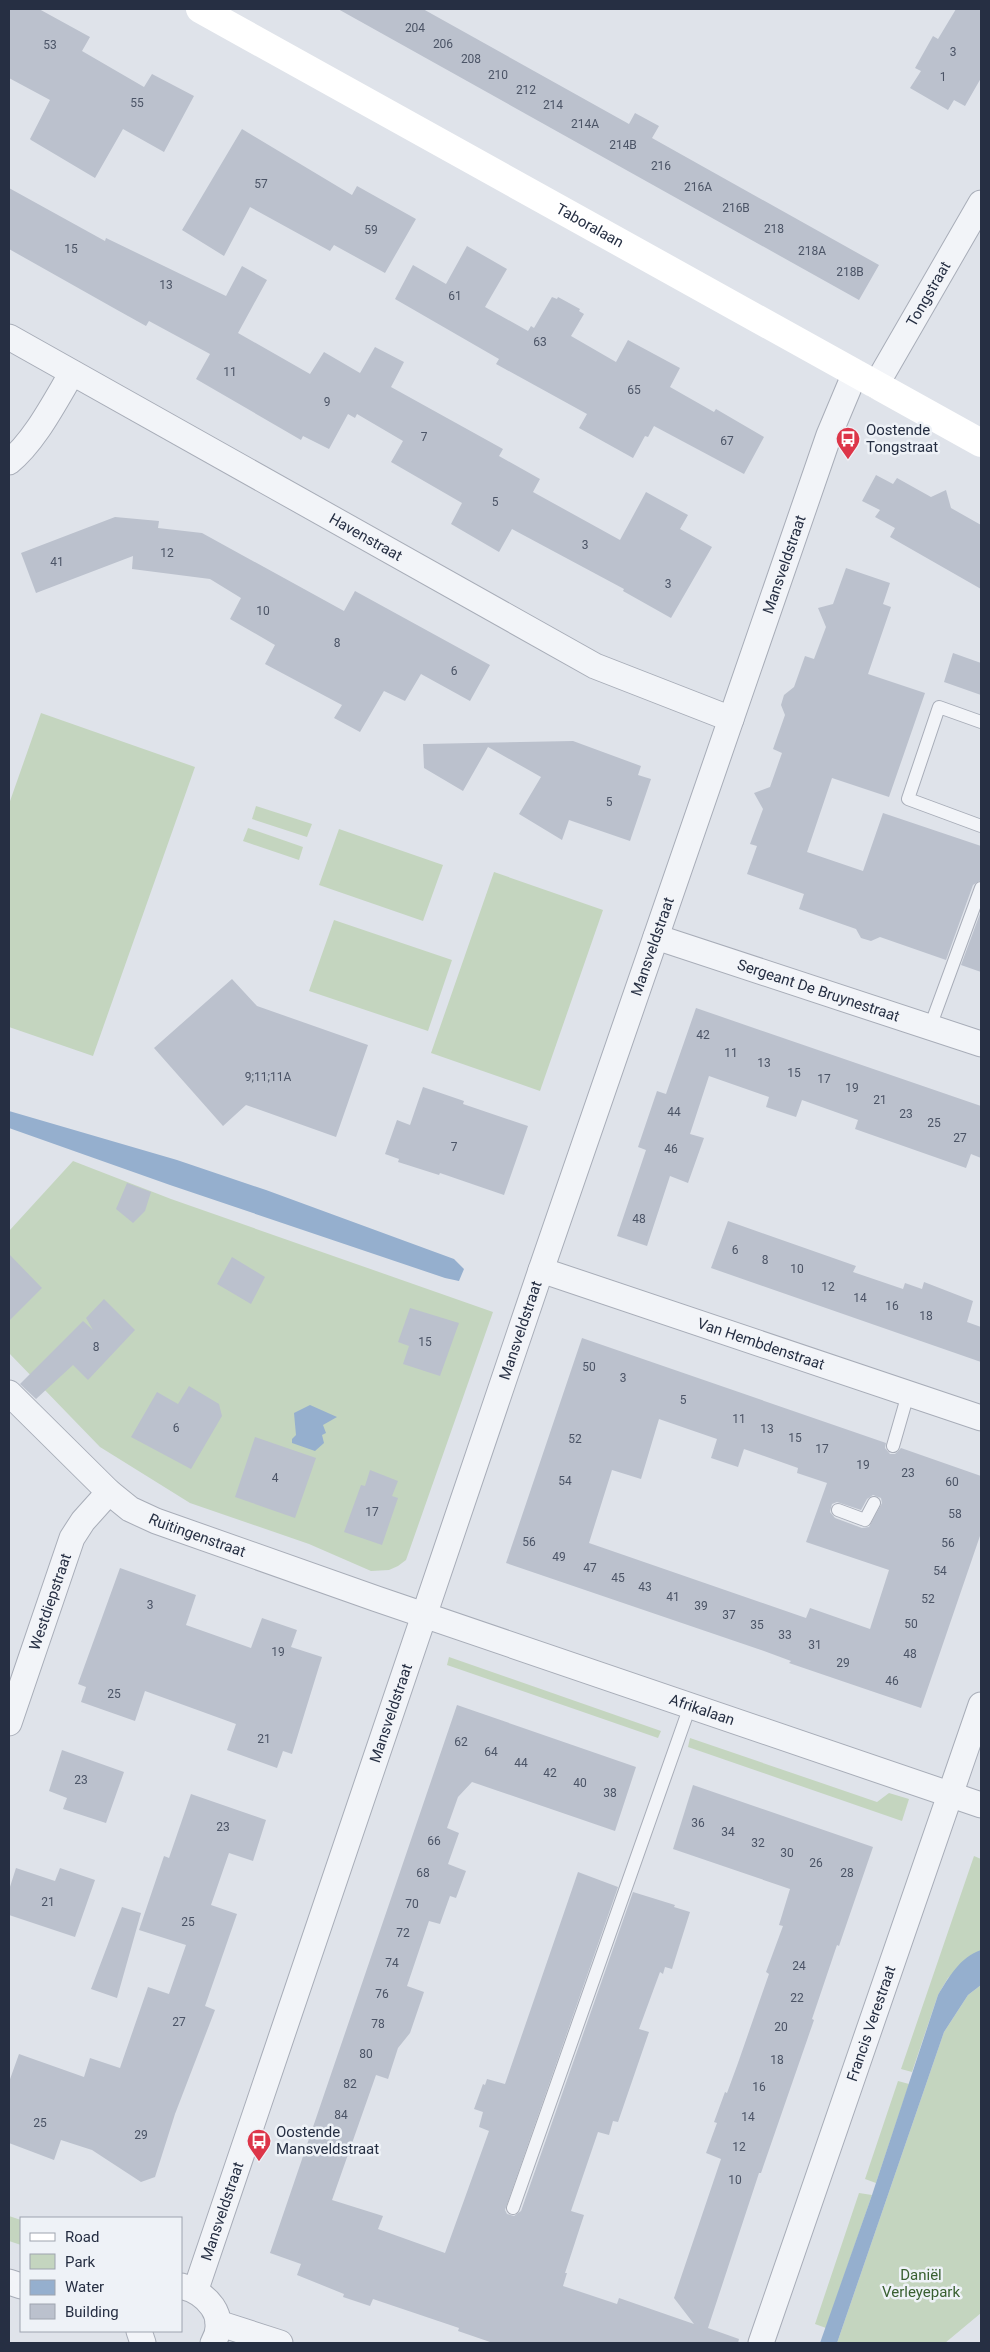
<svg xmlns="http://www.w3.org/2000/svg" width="990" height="2352" viewBox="0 0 990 2352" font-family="Roboto,sans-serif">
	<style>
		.green { fill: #c4d5bf }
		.water { fill: #95afce }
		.building { fill: #bbc1cd; fill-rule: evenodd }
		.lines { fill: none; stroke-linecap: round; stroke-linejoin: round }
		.lane-casing { stroke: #a8adb8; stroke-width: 14 }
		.street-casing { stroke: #a8adb8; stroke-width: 27 }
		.lane { stroke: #f2f4f8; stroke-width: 12 }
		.street { stroke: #f2f4f8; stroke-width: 25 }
		.secondary { stroke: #fff; stroke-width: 28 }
		.labels { text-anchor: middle; stroke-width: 5; stroke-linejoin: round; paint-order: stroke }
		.number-label { font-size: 12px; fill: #4b5466 }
		.street-label { font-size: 15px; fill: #262f43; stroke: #eef2f7 }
		.poi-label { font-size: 15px; fill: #262f43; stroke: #eef2f7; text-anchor: start }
		.park-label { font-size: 15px; fill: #396031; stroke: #eef2f7 }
	</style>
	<rect width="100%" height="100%" fill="#dfe3ea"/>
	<path class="green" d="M41 713 195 767 93 1056 9 1027V804Z
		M256 806 312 824 307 837 252 819Z
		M248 828 303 847 299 860 243 841Z
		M339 829 443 865 423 921 319 885Z
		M494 872 603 910 540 1091 431 1053Z
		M334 920 452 960 428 1031 309 991Z
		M73 1161 171 1199 493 1312 406 1560 398 1566 389 1570 371 1571 309 1544 190 1503 100 1447 9 1353V1231Z
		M449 1657 661 1731 658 1738 447 1665Z
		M690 1738 877 1802 889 1793 909 1799 902 1821 688 1747Z
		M974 1856 981 1859V1950L948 1978 938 1995 912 2072 901 2069Z
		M981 1985V2313L945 2343H837L944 2032 968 1995Z
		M898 2081 909 2084 876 2183 865 2179Z
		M859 2193 872 2195 826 2328 815 2324Z
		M9 2216 21 2220V2245L9 2241Z"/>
	<path class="water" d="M9 1111 177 1160 266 1190 454 1259 464 1269 459 1281 445 1278 170 1185 9 1128Z
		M310 1405 337 1417 323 1425 326 1433 322 1435 324 1443 315 1451 292 1443V1439L296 1435 294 1413Z
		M981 1950V1985L968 1995 944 2032 837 2343H820L872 2195 938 1995C949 1977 960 1957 981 1950Z"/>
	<path class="building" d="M9 9H39L90 37 82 51 144 87 152 74 194 96 164 152 123 129 95 178 31 140 30 139 50 100 9 78Z
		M338 9H423L629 124 635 113 659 126 652 138 879 265 859 300Z
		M956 9H981V78L965 106 954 100 948 110 910 88 921 71 915 68 933 36 938 39Z
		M242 129 352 195 357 186 416 219 385 273 334 245 330 251 250 207 224 256 182 230Z
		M9 188 105 241 106 238 226 296 242 266 267 280 238 333 310 374 324 352 360 373 375 347 404 362 391 387 503 449 499 456 540 479 533 492 620 540 646 492 688 515 680 529 712 547 671 618 623 591 624 589 512 529 499 552 451 524 462 503 391 462 403 441 357 414 355 418 348 414 329 449 303 436 301 440 196 379 210 354 149 321 146 326 119 311 9 249Z
		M467 246 507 269 485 307 528 331 531 326 534 328 552 297 557 299 558 297 580 309 579 311 584 314 571 336 616 362 628 340 680 368 670 387 714 412 716 409 764 437 744 474 654 426 648 437 645 436 633 458 579 428 587 414 496 364 499 359 395 299 413 265 446 284Z
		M876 475 893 484 897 478 931 497 946 490 951 508 981 525V589L890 537 895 528 875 517 880 510 862 501Z
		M115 517 159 521 158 528 202 533 344 611 355 591 490 665 470 701 421 674 405 701 384 691 360 732 334 718 342 705 265 664 275 645 230 619 241 598 210 579 132 569 133 556 36 593 21 553Z
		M846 568 890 583 883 604 891 607 868 674 925 693 889 797 832 778 807 852 863 871 883 813 981 846V880L973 885 946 960 880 937 871 941 861 938 856 929 799 909 804 894 747 874 757 846 750 844 763 809 754 793 770 787 782 753 773 749 785 715 781 705 784 695 794 687 805 656 814 659 826 627 818 608 833 604Z
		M953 653 981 663V695L944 682Z
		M573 741 641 766 638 775 651 779 630 841 569 820 562 840 519 814 541 777 488 747 463 791 424 768 423 744Z
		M981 911V972L961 965Z
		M232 979 257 1006 368 1045 336 1137 246 1105 223 1126 154 1048Z
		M696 1008 981 1106V1158L971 1154 966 1168 855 1129 858 1120 802 1100 796 1117 766 1107 769 1097 709 1076 690 1134 704 1138 688 1183 670 1176 647 1246 617 1236 646 1150 638 1147 657 1091 666 1094Z
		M423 1087 464 1101 463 1104 528 1126 504 1195 440 1173 439 1175 398 1162 399 1159 385 1154 397 1120 410 1125Z
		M127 1183 151 1192 145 1211 133 1223 116 1209Z
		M728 1221 856 1266 853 1272 903 1289 905 1283 922 1289 924 1282 973 1301 967 1322 981 1327V1362L711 1268Z
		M9 1254 42 1288 9 1321Z
		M232 1257 265 1277 251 1304 217 1284Z
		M104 1299 135 1330 88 1380 73 1365 36 1399 20 1384 83 1321 93 1330 86 1318Z
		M410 1308 459 1323 440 1376 403 1364 409 1346 398 1342Z
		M582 1338 886 1443 885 1448 890 1454H895L901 1448 981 1476V1533L921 1708 789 1663 791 1661 764 1651 506 1563ZM659 1419 717 1439 711 1458 738 1467 744 1449 798 1468 797 1473 827 1483 806 1542 889 1570 870 1629 810 1608 806 1618 589 1543 612 1470 641 1479ZM873 1495 881 1498 882 1503 869 1527 862 1528 835 1518 830 1512 832 1504 837 1502 861 1510 867 1499Z
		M189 1386 219 1404 222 1416 191 1469 131 1437 157 1392 178 1404Z
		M255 1437 316 1458 295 1518 235 1497Z
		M370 1470 398 1481 392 1496 398 1498 382 1545 344 1532 361 1485 365 1486Z
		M120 1568 196 1595 186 1625 251 1648 262 1618 297 1630 291 1647 322 1657 292 1754 283 1751 277 1768 227 1750 236 1724 145 1691 135 1721 81 1702 86 1687 78 1684Z
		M457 1705 636 1767 615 1831 472 1782 458 1797 447 1828 459 1833 448 1864 466 1871 456 1898 450 1896 440 1924 429 1921 407 1986 424 1992 410 2033 398 2048 388 2079 376 2075 332 2200 383 2216 378 2229 445 2253 489 2131 479 2127 483 2112 474 2109 483 2084 485 2085 487 2079 505 2084 578 1872 618 1887 505 2210 507 2214 514 2216 521 2211 633 1892 675 1905 674 1907 690 1912 672 1969 665 1967 663 1974 660 1972 639 2029 649 2032 618 2122 613 2121 609 2135 598 2132 571 2211 584 2215 565 2273H567L563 2286 617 2304 619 2298 694 2324 674 2298 721 2159 706 2153 717 2123 714 2122 725 2092 727 2093 738 2063 769 1974 766 1972 783 1926 779 1925 790 1889 673 1849 693 1785 873 1847 839 1946 837 1945 812 2019 814 2020 761 2173H759L708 2328 739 2339 738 2343H493L458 2331 459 2328 373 2299 370 2306 343 2297 344 2294 297 2275 301 2264 270 2253Z
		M62 1750 124 1772 106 1823 63 1809 67 1798 49 1791Z
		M191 1794 266 1820 253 1861 229 1853 211 1905 237 1914 205 2006 215 2010 175 2114 155 2177 141 2182 92 2150 61 2140 54 2160 9 2143V2082L19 2054 84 2077 90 2058 120 2068 148 1987 169 1994 186 1945 139 1930 164 1856 169 1858Z
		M16 1868 55 1881 60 1868 95 1880 75 1937 9 1915V1890Z
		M122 1907 141 1913 117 1998 91 1989Z"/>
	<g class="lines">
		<defs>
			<path id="lane" d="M981 722 939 707 908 799 981 826
				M930 1027 981 888
				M893 1446 908 1394
				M838 1510 865 1520 874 1503
				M513 2208 690 1706"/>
			<g id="street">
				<path id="s1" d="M9 337 595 666 731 719"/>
				<path id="s2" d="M876 385 981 203"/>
				<path d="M9 462C35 441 55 401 72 373"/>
				<path id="s3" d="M656 937 981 1044"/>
				<path id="s4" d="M541 1270 981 1418"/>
				<path id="s5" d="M9 1393 109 1492 130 1509 156 1521 377 1599 981 1805"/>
				<path id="s6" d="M9 1723 72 1538 83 1521 109 1492"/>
				<path d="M9 2282 21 2286"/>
				<path d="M181 2286C206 2292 229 2316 213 2343"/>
				<path id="s7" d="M196 2289 541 1270 829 435 855 373"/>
				<path d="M218 2323 280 2343"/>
				<path d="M139 2331 143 2343"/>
				<path id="s8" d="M761 2343 981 1705"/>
			</g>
		</defs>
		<use href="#lane" class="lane-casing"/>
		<use href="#street" class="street-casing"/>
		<use href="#lane" class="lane"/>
		<use href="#street" class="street"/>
		<path class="secondary" id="s9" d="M200 9 981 443"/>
	</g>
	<defs>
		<symbol id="bus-pin" viewBox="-11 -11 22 30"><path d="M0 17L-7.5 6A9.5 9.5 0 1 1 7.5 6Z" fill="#dd3649" stroke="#eef2f7"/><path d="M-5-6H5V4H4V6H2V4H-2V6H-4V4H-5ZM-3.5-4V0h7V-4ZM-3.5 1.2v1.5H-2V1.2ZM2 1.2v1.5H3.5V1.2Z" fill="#fff"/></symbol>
	</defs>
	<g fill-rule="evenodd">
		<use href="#bus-pin" x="834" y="425" width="28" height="38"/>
		<use href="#bus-pin" x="245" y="2127" width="28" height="38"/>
	</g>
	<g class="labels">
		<g class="number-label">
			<text x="415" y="32">204</text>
			<text x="443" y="48">206</text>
			<text x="50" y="49">53</text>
			<text x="953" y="56">3</text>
			<text x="471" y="63">208</text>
			<text x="498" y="79">210</text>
			<text x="943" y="81">1</text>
			<text x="526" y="94">212</text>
			<text x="137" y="107">55</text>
			<text x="553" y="109">214</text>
			<text x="585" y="128">214A</text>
			<text x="623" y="149">214B</text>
			<text x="661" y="170">216</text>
			<text x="261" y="188">57</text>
			<text x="698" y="191">216A</text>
			<text x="736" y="212">216B</text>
			<text x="774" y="233">218</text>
			<text x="371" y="234">59</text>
			<text x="71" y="253">15</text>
			<text x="812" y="255">218A</text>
			<text x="850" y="276">218B</text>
			<text x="166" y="289">13</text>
			<text x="455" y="300">61</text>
			<text x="540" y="346">63</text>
			<text x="230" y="376">11</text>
			<text x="634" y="394">65</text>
			<text x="327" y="406">9</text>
			<text x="424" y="441">7</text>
			<text x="727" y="445">67</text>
			<text x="495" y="506">5</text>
			<text x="585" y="549">3</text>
			<text x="167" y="557">12</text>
			<text x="57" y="566">41</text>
			<text x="668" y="588">3</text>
			<text x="263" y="615">10</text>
			<text x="337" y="647">8</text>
			<text x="454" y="675">6</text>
			<text x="609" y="806">5</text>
			<text x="703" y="1039">42</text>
			<text x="731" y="1057">11</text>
			<text x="764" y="1067">13</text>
			<text x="794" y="1077">15</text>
			<text x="268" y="1081">9;11;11A</text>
			<text x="824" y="1083">17</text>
			<text x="852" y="1092">19</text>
			<text x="880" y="1104">21</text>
			<text x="674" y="1116">44</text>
			<text x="906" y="1118">23</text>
			<text x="934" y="1127">25</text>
			<text x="960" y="1142">27</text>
			<text x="454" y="1151">7</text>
			<text x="671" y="1153">46</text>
			<text x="639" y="1223">48</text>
			<text x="735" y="1254">6</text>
			<text x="765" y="1264">8</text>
			<text x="797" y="1273">10</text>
			<text x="828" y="1291">12</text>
			<text x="860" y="1302">14</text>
			<text x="892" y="1310">16</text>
			<text x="926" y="1320">18</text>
			<text x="425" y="1346">15</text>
			<text x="96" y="1351">8</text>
			<text x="589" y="1371">50</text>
			<text x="623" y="1382">3</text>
			<text x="683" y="1404">5</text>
			<text x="739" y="1423">11</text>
			<text x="176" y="1432">6</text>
			<text x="767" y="1433">13</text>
			<text x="795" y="1442">15</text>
			<text x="575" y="1443">52</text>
			<text x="822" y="1453">17</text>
			<text x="863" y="1469">19</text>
			<text x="908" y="1477">23</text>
			<text x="275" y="1482">4</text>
			<text x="565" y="1485">54</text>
			<text x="952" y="1486">60</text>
			<text x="372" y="1516">17</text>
			<text x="955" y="1518">58</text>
			<text x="529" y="1546">56</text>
			<text x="948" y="1547">56</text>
			<text x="559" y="1561">49</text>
			<text x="590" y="1572">47</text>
			<text x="940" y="1575">54</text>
			<text x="618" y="1582">45</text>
			<text x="645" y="1591">43</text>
			<text x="673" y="1601">41</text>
			<text x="928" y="1603">52</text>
			<text x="150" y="1609">3</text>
			<text x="701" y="1610">39</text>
			<text x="729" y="1619">37</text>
			<text x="911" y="1628">50</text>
			<text x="757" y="1629">35</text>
			<text x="785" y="1639">33</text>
			<text x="815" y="1649">31</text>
			<text x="278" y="1656">19</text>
			<text x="910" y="1658">48</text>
			<text x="843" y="1667">29</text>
			<text x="892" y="1685">46</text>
			<text x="114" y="1698">25</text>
			<text x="264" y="1743">21</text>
			<text x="461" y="1746">62</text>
			<text x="491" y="1756">64</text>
			<text x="521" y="1767">44</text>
			<text x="550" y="1777">42</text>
			<text x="81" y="1784">23</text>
			<text x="580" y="1787">40</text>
			<text x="610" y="1797">38</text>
			<text x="698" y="1827">36</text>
			<text x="223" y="1831">23</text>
			<text x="728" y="1836">34</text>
			<text x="434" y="1845">66</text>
			<text x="758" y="1847">32</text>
			<text x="787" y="1857">30</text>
			<text x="816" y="1867">26</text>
			<text x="423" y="1877">68</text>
			<text x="847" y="1877">28</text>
			<text x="48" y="1906">21</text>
			<text x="412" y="1908">70</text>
			<text x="188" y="1926">25</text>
			<text x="403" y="1937">72</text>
			<text x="392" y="1967">74</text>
			<text x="799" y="1970">24</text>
			<text x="382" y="1998">76</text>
			<text x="797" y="2002">22</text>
			<text x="179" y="2026">27</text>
			<text x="378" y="2028">78</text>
			<text x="781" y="2031">20</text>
			<text x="366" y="2058">80</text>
			<text x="777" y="2064">18</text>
			<text x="350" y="2088">82</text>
			<text x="759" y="2091">16</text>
			<text x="341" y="2119">84</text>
			<text x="748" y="2121">14</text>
			<text x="40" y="2127">25</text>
			<text x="141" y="2139">29</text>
			<text x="739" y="2151">12</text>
			<text x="735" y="2184">10</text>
		</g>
		<g class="street-label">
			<text dy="5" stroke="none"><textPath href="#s9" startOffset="446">Taboralaan</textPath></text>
			<text dy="5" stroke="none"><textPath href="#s2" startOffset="105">Tongstraat</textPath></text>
			<text dy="5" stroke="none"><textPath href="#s1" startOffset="409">Havenstraat</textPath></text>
			<text dy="5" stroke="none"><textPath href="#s7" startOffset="1822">Mansveldstraat</textPath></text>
			<text dy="5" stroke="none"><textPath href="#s7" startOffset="1418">Mansveldstraat</textPath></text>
			<text dy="5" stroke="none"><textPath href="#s3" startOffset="171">Sergeant De Bruynestraat</textPath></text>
			<text dy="5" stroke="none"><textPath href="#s7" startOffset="1012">Mansveldstraat</textPath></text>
			<text dy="5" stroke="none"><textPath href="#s4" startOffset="232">Van Hembdenstraat</textPath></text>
			<text dy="5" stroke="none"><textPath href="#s5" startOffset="240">Ruitingenstraat</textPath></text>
			<text dy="5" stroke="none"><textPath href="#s6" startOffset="128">Westdiepstraat</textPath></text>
			<text dy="5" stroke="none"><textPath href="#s5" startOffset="774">Afrikalaan</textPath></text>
			<text dy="5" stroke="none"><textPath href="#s7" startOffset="608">Mansveldstraat</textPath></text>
			<text dy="5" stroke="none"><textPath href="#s8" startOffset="338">Francis Verestraat</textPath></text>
			<text dy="5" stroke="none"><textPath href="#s7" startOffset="82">Mansveldstraat</textPath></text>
		</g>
		<g class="poi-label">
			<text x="866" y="435">Oostende<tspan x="866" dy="17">Tongstraat</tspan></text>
			<text x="276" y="2137">Oostende<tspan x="276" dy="17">Mansveldstraat</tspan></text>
		</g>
		<g class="park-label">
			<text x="921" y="2280">Daniël<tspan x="921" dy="17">Verleyepark</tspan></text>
		</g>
	</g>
	<rect width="990" height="2352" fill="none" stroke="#262f43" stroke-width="20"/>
	<rect x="20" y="2217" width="162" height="115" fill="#eef2f7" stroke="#9ea4af"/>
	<rect x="30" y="2233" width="25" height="8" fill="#ffffff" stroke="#9ea4af"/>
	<text x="65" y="2242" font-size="15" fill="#262f43">Road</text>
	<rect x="30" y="2254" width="25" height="15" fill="#c4d5bf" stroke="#9ea4af"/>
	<text x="65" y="2267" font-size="15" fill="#262f43">Park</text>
	<rect x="30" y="2280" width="25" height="15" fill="#95afce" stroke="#9ea4af"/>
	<text x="65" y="2292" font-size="15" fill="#262f43">Water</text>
	<rect x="30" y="2304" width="25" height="15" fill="#bbc1cd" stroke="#9ea4af"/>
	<text x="65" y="2317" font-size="15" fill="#262f43">Building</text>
</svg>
